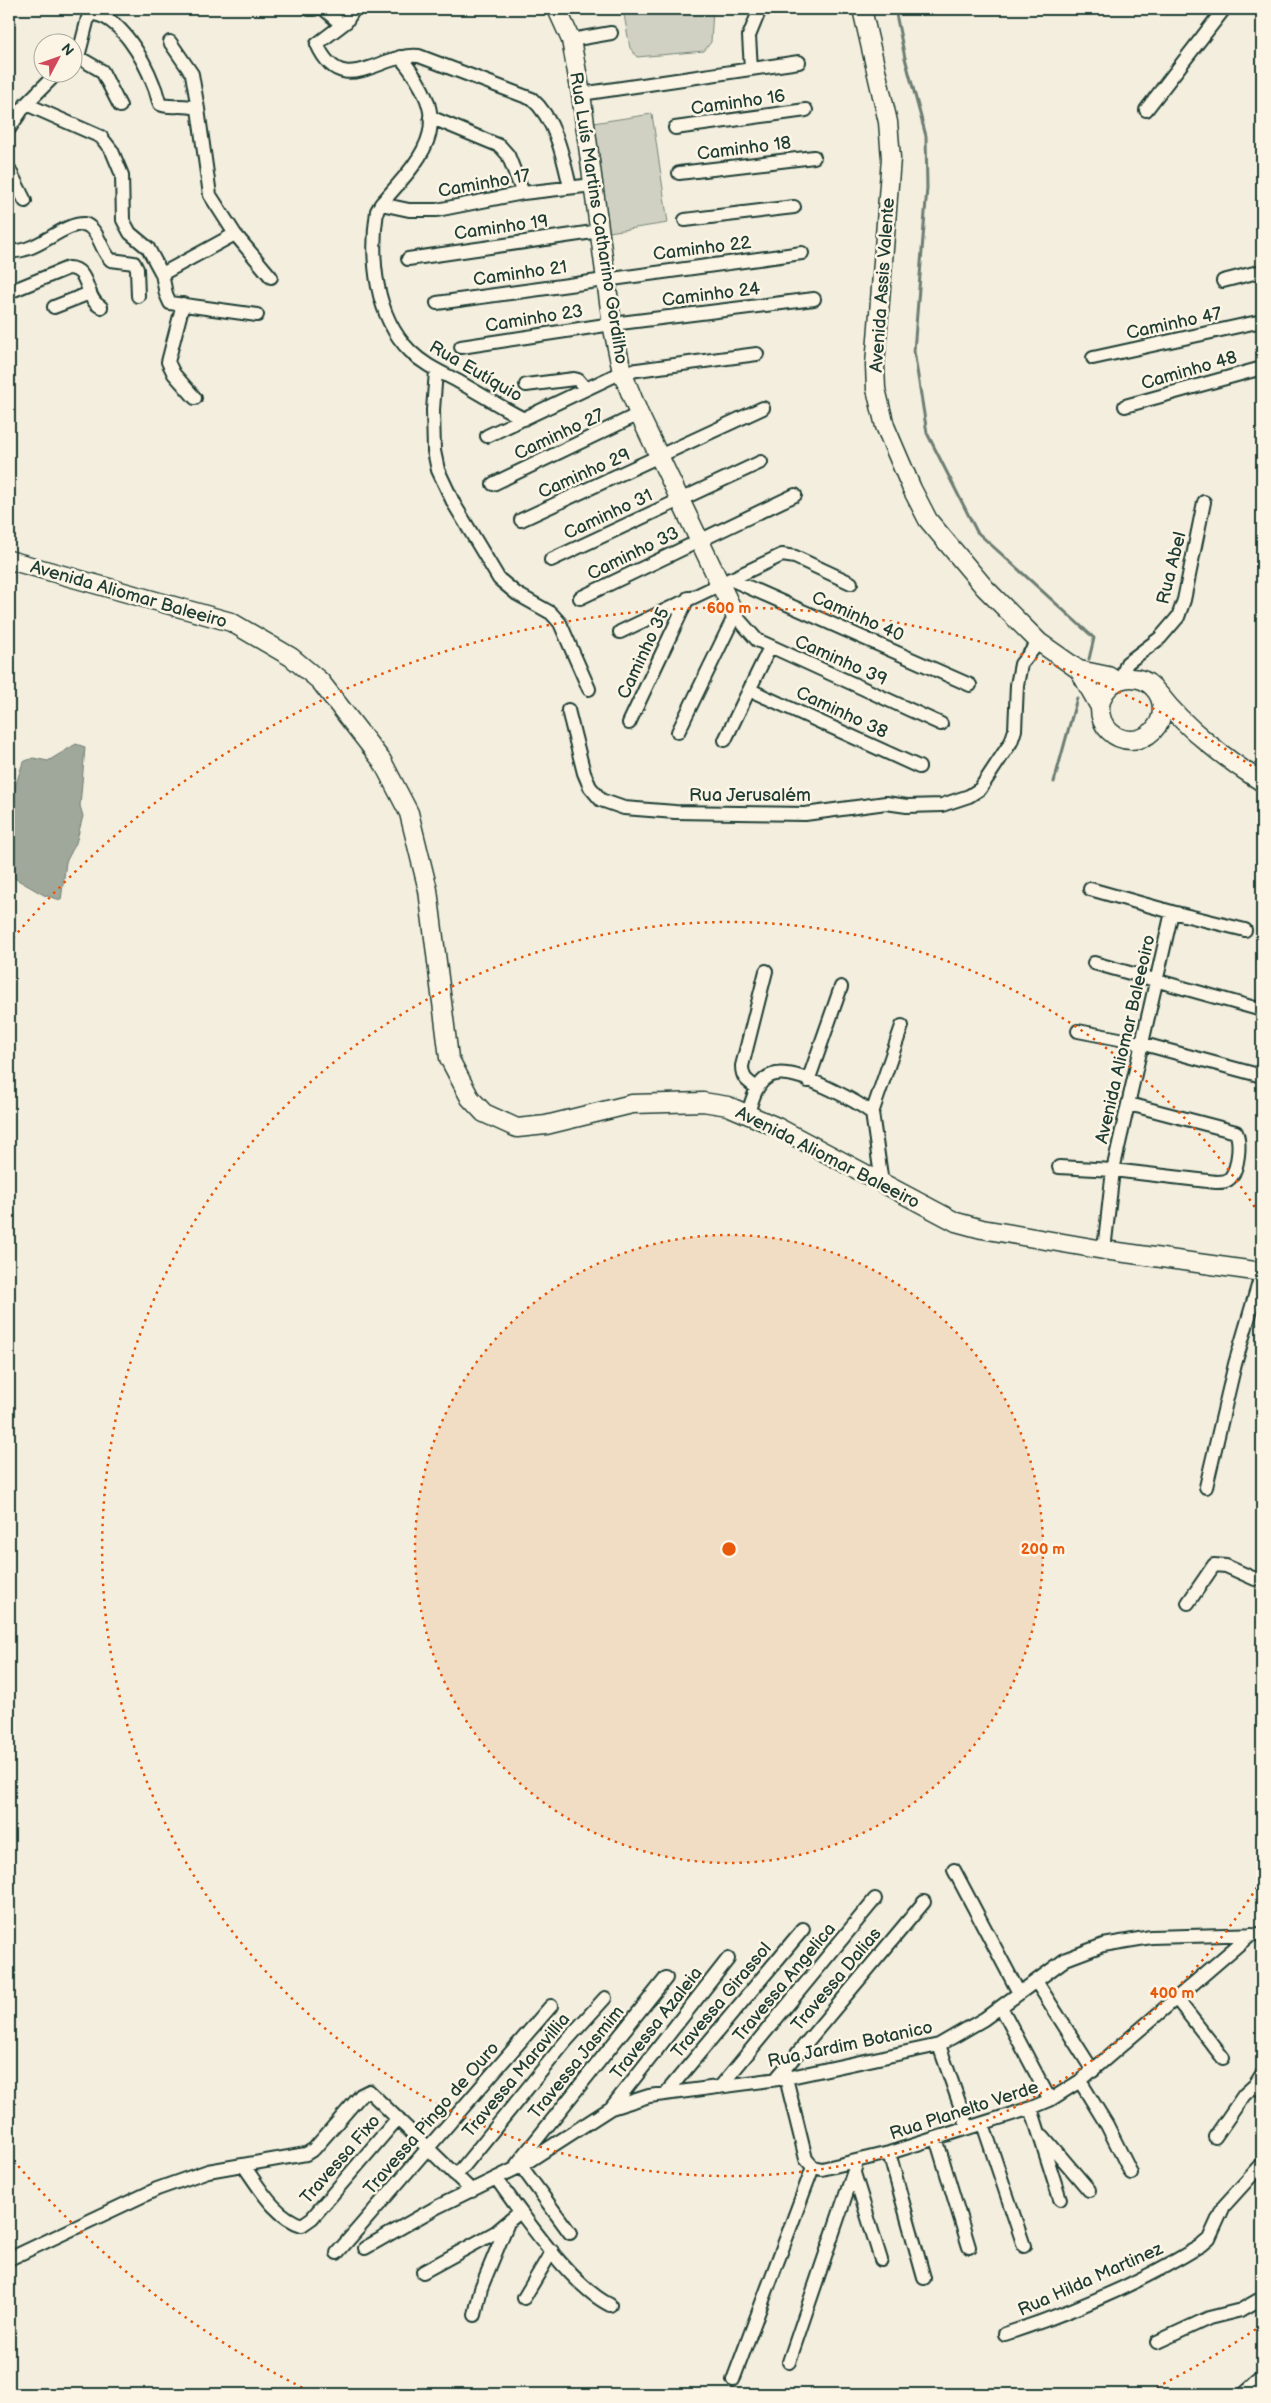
<svg xmlns="http://www.w3.org/2000/svg" width="1271" height="2403" viewBox="0 0 1271 2403" font-family="'Balsamiq Sans',sans-serif">
	<style>
		.green { fill: #d0d1c2; stroke: #78877b }
		.water { fill: #a0a89b; stroke: #6c7d72 }
		.lines { fill: none; stroke-linecap: round; stroke-linejoin: round }
		.stream { stroke: #6c7d72; stroke-width: 3 }
		.street-casing { stroke: #1f3d34; stroke-width: 16 }
		.secondary-casing { stroke: #1f3d34; stroke-width: 21 }
		.street { stroke: #fcf5e5; stroke-width: 12 }
		.secondary { stroke: #fcf5e5; stroke-width: 18 }
		.ring { fill: none; stroke: #e8590c; stroke-width: 2.5; stroke-dasharray: 2.5 5 }
		.labels { text-anchor: middle; stroke-width: 5; stroke-linejoin: round; paint-order: stroke }
		.street-label { font-size: 18px; fill: #1f3d34; stroke: #fcf5e5 }
		.centre { fill: #e8590c; stroke: #fcf5e5; stroke-width: 2.5 }
		.ring-label { font-size: 15px; text-anchor: middle; font-weight: bold; fill: #e8590c; stroke: #fcf5e5; stroke-width: 5; stroke-linejoin: round; paint-order: stroke }
	</style>
	<rect width="100%" height="100%" fill="#f3eede"/>
	<filter id="ink" filterUnits="userSpaceOnUse"><feTurbulence type="fractalNoise" baseFrequency=".02" numOctaves="2"/><feDisplacementMap in="SourceGraphic" scale="10" xChannelSelector="R" yChannelSelector="G"/><feConvolveMatrix kernelMatrix="1 2 1 2 8 2 1 2 1" color-interpolation-filters="sRGB"/></filter>
	<g filter="url(#ink)">
		<path class="green" d="M623 9H713L711 42 704 51 637 57 630 48Z
			M652 114 668 223 609 232 593 123Z"/>
		<path class="water" d="M76 744 85 747 80 806 83 816 76 843 66 862 61 900 44 895 9 875V806L23 762 33 758 48 761Z"/>
		<g class="lines">
			<path class="stream" d="M895 9 905 58 926 136 927 188 914 351 927 433 977 532 1094 638 1089 659
				M1054 782 1077 698"/>
			<defs>
				<path id="street" d="M309 9H314
					M324 9 342 25
					M354 9 346 22 317 44C342 101 380 52 419 56L532 99C556 120 563 157 570 187
					M571 40 611 33
					M170 42 192 74 198 109
					M78 57 102 71 120 106
					M400 57C455 123 429 150 381 204L377 211C370 258 375 316 410 351 425 366 443 373 461 383 482 395 502 408 524 419
					M72 61 78 57 89 14C119 12 145 62 154 86 157 92 157 98 160 104 169 109 184 103 198 109L210 195 235 234 271 277
					M751 69 749 36 760 9
					M581 94 799 62
					M26 104 101 137 112 151 122 175 123 220 130 233 148 248 162 274 166 294 170 303 257 315
					M1146 110 1224 9
					M430 117 500 146 508 155 523 193
					M675 128 806 110
					M9 129 26 104 58 72
					M9 169 25 201
					M679 173 814 157
					M381 204 409 210H437L523 193 593 185
					M685 220 794 207
					M9 251C37 254 61 223 85 224 100 231 100 250 111 260L134 263 137 269 138 296
					M408 259 600 231
					M162 274 235 234
					M1223 281 1262 271
					M9 292 68 268C91 268 84 299 101 307
					M437 303 802 253
					M183 304 168 362 174 374 195 398
					M54 307 90 293
					M461 347 612 324 814 299
					M1093 358 1262 321
					M436 371 433 410 434 451 438 470 454 504 499 579 517 594 551 613 560 623 589 689
					M526 385 574 379 578 380 585 388
					M1125 406 1262 368
					M487 436 622 372 757 354
					M493 484 639 414
					M521 520 763 408
					M551 560 761 462
					M730 579 970 685
					M580 598 795 495
					M620 632 782 555 795 557 851 583
					M1121 679 1127 663 1160 638 1178 617 1184 600 1204 502
					M750 690 919 767
					M568 710 584 773 590 787 601 800 624 808 675 812 805 814 886 803 907 806 942 805 969 796 980 789 1011 742 1015 730 1017 685 1021 664 1039 642
					M629 723 688 598
					M678 732 735 615 757 640 941 724
					M725 740 770 647
					M1090 889 1172 912
					M1094 963 1262 1010
					M1078 1031 1140 1043 1262 1076
					M808 1081 841 987
					M757 1088C747 1081 742 1078 742 1066L766 971
					M748 1113C752 1101 755 1087 765 1079 771 1074 780 1073 787 1074 808 1076 855 1100 872 1113L882 1183
					M872 1113 902 1026
					M1059 1167 1113 1170 1216 1182C1222 1182 1227 1182 1231 1177 1238 1168 1241 1143 1236 1132L1129 1104
					M1104 1250 1113 1170 1172 912 1245 930
					M1206 1487 1235 1364 1262 1272
					M1188 1603 1214 1565 1226 1566 1255 1579 1262 1576
					M954 1870 1019 1993
					M1036 1981 1093 2071
					M1176 1998 1223 2058
					M1001 2007 1050 2100
					M939 2045 968 2128
					M786 2078 806 2159 813 2167 822 2169 889 2153 1031 2108 1050 2100 1080 2081 1251 1934
					M776 2079 924 1902
					M1080 2081 1107 2125 1131 2173
					M1255 2085 1262 2074
					M720 2087 875 1899
					M666 2093 803 1929
					M611 2108 728 1959
					M1031 2108 1060 2199
					M983 2124 1024 2246
					M1043 2136 1089 2190
					M1215 2137 1244 2095 1255 2085 1262 2091
					M936 2138 969 2247
					M889 2153 924 2278
					M517 2164 666 1978
					M244 2166C259 2187 275 2217 302 2225L312 2218 398 2118
					M521 2166 570 2233
					M854 2173 881 2260
					M456 2176 566 2041 605 1998
					M496 2178C522 2214 571 2286 610 2305
					M365 2248 437 2207 521 2166 611 2108 649 2096 786 2078 939 2045 984 2019 1066 1959 1103 1945 1151 1937 1262 1934
					M337 2253 551 2006
					M9 2259 157 2189 208 2171 306 2154 314 2149 361 2095 369 2091 472 2191
					M423 2272 496 2232 520 2212
					M524 2298 552 2251
					M475 2315 481 2288 507 2225
					M1005 2334C1073 2312 1140 2283 1202 2245L1209 2239 1224 2206 1262 2164
					M1157 2342 1209 2318 1241 2310 1262 2298
					M789 2362 857 2162
					M733 2380 813 2167
					M1244 2394 1262 2378"/>
				<path id="secondary" d="M557 9 571 40 581 94 612 324 622 372 639 414 735 615
					M862 9 888 122 891 158 875 365 876 389 885 426 912 489 928 520 985 588 1039 642 1079 670 1100 707
					M9 560 231 622 291 657 320 681 382 761 409 813 428 890 449 1058 470 1098 484 1113 517 1128 546 1125 632 1104 703 1102 728 1106 777 1127 956 1222 982 1229 1104 1250 1262 1272
					M1079 670 1108 676 1116 681
					M1100 709a31 31 0 1 1 62 0a31 31 0 1 1-62 0Z
					M1159 694C1184 727 1227 760 1262 782"/>
			</defs>
			<use href="#street" class="street-casing"/>
			<use href="#secondary" class="secondary-casing"/>
			<use href="#street" class="street"/>
			<use href="#secondary" class="secondary"/>
		</g>
	</g>
	<circle cx="729" cy="1549" r="314" fill="#e8590c" fill-opacity=".12"/>
	<g class="ring">
		<circle cx="729" cy="1549" r="314"/>
		<path d="M1261 1881A627 627 0 1 1 1261 1217"/>
		<path d="M1262 2325A941 941 0 0 1 1149 2391M309 2391A941 941 0 0 1 13 2160M13 938A941 941 0 0 1 1262 773"/>
	</g>
	<g class="labels">
		<g class="street-label">
			<text transform="translate(738 102) rotate(-8)" y="6">Caminho 16</text>
			<text transform="translate(744 148) rotate(-7)" y="6">Caminho 18</text>
			<text transform="translate(484 183) rotate(-10)" y="6">Caminho 17</text>
			<text transform="translate(599 218) rotate(81)" y="6">Rua Luís Martins Catharino Gordilho</text>
			<text transform="translate(501 227) rotate(-8)" y="6">Caminho 19</text>
			<text transform="translate(702 248) rotate(-7)" y="6">Caminho 22</text>
			<text transform="translate(520 273) rotate(-8)" y="6">Caminho 21</text>
			<text transform="translate(882 285) rotate(-86)" y="6">Avenida Assis Valente</text>
			<text transform="translate(711 294) rotate(-7)" y="6">Caminho 24</text>
			<text transform="translate(534 318) rotate(-9)" y="6">Caminho 23</text>
			<text transform="translate(1174 323) rotate(-12)" y="6">Caminho 47</text>
			<text transform="translate(1189 370) rotate(-16)" y="6">Caminho 48</text>
			<text transform="translate(476 371) rotate(30)" y="6">Rua Eutíquio</text>
			<text transform="translate(559 434) rotate(-25)" y="6">Caminho 27</text>
			<text transform="translate(584 473) rotate(-24)" y="6">Caminho 29</text>
			<text transform="translate(608 514) rotate(-25)" y="6">Caminho 31</text>
			<text transform="translate(633 553) rotate(-26)" y="6">Caminho 33</text>
			<text transform="translate(1171 568) rotate(-76)" y="6">Rua Abel</text>
			<text transform="translate(129 594) rotate(16)" y="6">Avenida Aliomar Baleeiro</text>
			<text transform="translate(858 616) rotate(24)" y="6">Caminho 40</text>
			<text transform="translate(643 653) rotate(-65)" y="6">Caminho 35</text>
			<text transform="translate(841 660) rotate(24)" y="6">Caminho 39</text>
			<text transform="translate(842 712) rotate(25)" y="6">Caminho 38</text>
			<text x="750" y="801">Rua Jerusalém</text>
			<text transform="translate(1125 1039) rotate(-77)" y="6">Avenida Aliomar Baleeoiro</text>
			<text transform="translate(828 1157) rotate(27)" y="6">Avenida Aliomar Baleeiro</text>
			<text transform="translate(836 1979) rotate(-50)" y="6">Travessa Dalias</text>
			<text transform="translate(784 1982) rotate(-50)" y="6">Travessa Angelica</text>
			<text transform="translate(721 2000) rotate(-50)" y="6">Travessa Girassol</text>
			<text transform="translate(656 2023) rotate(-52)" y="6">Travessa Azaleia</text>
			<text transform="translate(850 2044) rotate(-12)" y="6">Rua Jardim Botanico</text>
			<text transform="translate(576 2062) rotate(-51)" y="6">Travessa Jasmim</text>
			<text transform="translate(516 2075) rotate(-50)" y="6">Travessa Maravillia</text>
			<text transform="translate(964 2110) rotate(-18)" y="6">Rua Planelto Verde</text>
			<text transform="translate(431 2118) rotate(-49)" y="6">Travessa Pingo de Ouro</text>
			<text transform="translate(340 2159) rotate(-49)" y="6">Travessa Fixo</text>
			<text transform="translate(1090 2279) rotate(-24)" y="6">Rua Hilda Martinez</text>
		</g>
	</g>
	<circle cx="729" cy="1549" r="8" class="centre"/>
	<g class="ring-label">
		<text x="729" y="613">600 m</text>
		<text x="1043" y="1554">200 m</text>
		<text x="1172" y="1998">400 m</text>
	</g>
	<rect width="1271" height="2403" fill="none" stroke="#fcf5e5" stroke-width="30"/>
	<rect x="15" y="15" width="1241" height="2373" fill="none" stroke="#1f3d34" stroke-width="2" filter="url(#ink)"/>
	<g transform="translate(58 58) rotate(49)"><circle r="24" fill="#fcf5e5" stroke="#a4ab9e"/>
	<path d="M0-4L9 19L0 12L-9 19Z" fill="#d1495b"/>
	<text y="-8" font-size="14" font-weight="bold" text-anchor="middle" fill="#1f3d34">N</text>
	</g>
</svg>
